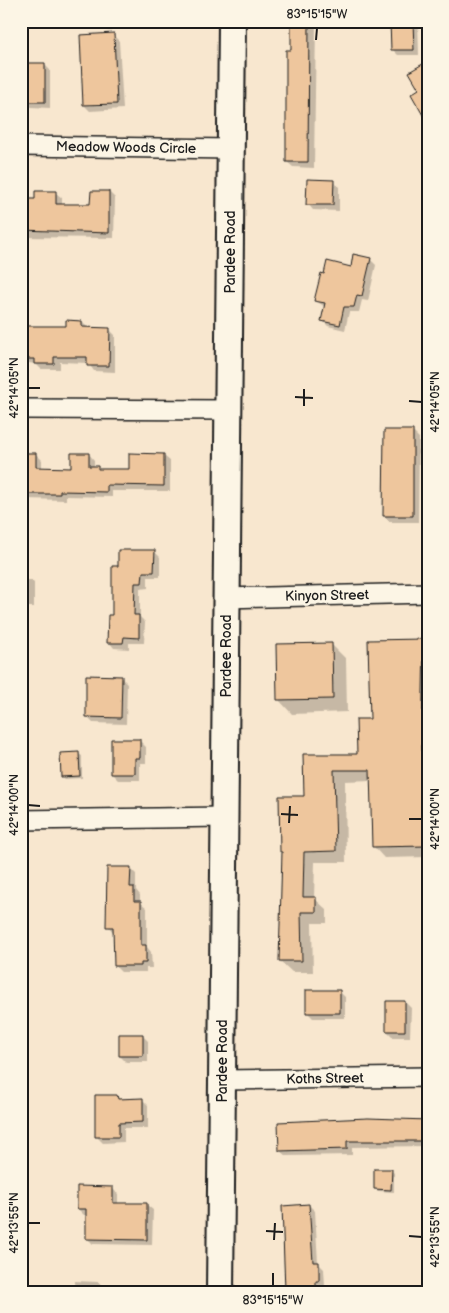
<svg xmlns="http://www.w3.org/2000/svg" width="449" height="1313" viewBox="0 0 449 1313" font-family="'Balsamiq Sans',sans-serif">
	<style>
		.shadow { fill: #0003 }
		.building { fill: #eec69d; stroke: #1c1c1c }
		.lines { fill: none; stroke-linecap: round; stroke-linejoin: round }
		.minor-casing { stroke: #1c1c1c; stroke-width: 22 }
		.secondary-casing { stroke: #1c1c1c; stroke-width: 30 }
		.minor { stroke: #fcf5e5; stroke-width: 19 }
		.secondary { stroke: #fcf5e5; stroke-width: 26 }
		.ticks { fill: none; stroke: #1c1c1c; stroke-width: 2 }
		.labels { text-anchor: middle; stroke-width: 5; stroke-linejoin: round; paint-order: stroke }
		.street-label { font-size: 14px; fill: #1c1c1c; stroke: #fcf5e5 }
		.neatline { fill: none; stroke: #1c1c1c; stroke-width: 2 }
		.ticks-label { font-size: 12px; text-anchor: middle; fill: #1c1c1c }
	</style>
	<rect width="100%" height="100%" fill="#f8e7cf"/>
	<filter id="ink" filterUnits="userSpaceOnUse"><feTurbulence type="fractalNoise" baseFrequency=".02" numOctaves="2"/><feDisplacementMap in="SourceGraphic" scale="10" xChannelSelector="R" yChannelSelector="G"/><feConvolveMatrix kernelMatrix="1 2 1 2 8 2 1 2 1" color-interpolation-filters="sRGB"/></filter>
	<g filter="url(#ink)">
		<path class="shadow" d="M292 21H316L314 168 293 167 287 162Z
			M392 21H418L419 55H398L392 49Z
			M113 35 119 41 123 109 90 111 84 105Z
			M21 61 23 64H44L50 70V108L31 107 25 100H21Z
			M333 181 339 187V211L313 210 308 204Z
			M109 192 115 198 114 238 21 237V200H36L56 193 62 198V205H92Z
			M370 259 376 265 368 301 362 300 359 312H349L345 330 328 326 322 320 325 307 315 300 325 275 352 268Z
			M82 322 88 328 109 329 115 335V372L94 371 88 363 60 362V369H41L36 364 21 362V328L67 327Z
			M423 383H428V428L421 422Z
			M413 432 419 438 418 522H390L384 516Z
			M21 454H36L42 460V469H72L89 454 94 460V467L101 471H130L164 456 170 461V491H112V497L66 496V500L25 499 21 497Z
			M154 551 160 557V577H148V588L140 589V617L145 622 144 643H129V649L114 648 109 642 119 567Z
			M21 580H31L34 583V607H21Z
			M424 641 428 645V857L384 858 373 846 372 780 345 781 346 862H315L314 898 327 910V923H312L313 972H292L280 961 283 853 281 851 306 797 305 756 358 755 371 720Z
			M332 645 346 659 347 712 292 714 278 699Z
			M121 677 127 683 126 724 93 723 87 717Z
			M140 741 146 747V763H140V780H118L112 774Z
			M79 754 82 756V778L65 779 62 776Z
			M130 868 136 874V890L140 895V902L147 908V947L151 952 152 968H146V972H121L115 966 113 932 108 926Z
			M339 991 345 997V1018H313L307 1012Z
			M405 1002 411 1008 410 1037H393L387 1031Z
			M142 1035 148 1041V1062H126L120 1056Z
			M116 1096 120 1100 142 1099 148 1105V1128H124V1142L103 1143 97 1137Z
			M428 1121V1146L352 1147V1155L286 1156 280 1151Z
			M391 1170 394 1173V1192L378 1191 375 1189Z
			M112 1188 118 1194V1204L147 1205 153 1210 152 1245 93 1244 87 1238 88 1215H84L78 1209Z
			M309 1205 315 1211 318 1263 324 1269 325 1286H321V1292H289L287 1290Z
			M75 1281 98 1282 104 1288V1292H75Z
			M354 1288H377L379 1292H354Z"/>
		<path class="building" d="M291 21H309L308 162H286V50H291Z
			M390 21H413L414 50H391Z
			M114 33 117 104 83 105 80 35Z
			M428 61V124L411 94 419 89 409 72Z
			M21 63H45V102H23Z
			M307 179 334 180 333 205H306Z
			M35 191H56V204H90L91 191H109V233L21 230V199H35Z
			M353 254 371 258 362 296 357 295 354 307H344L340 325 321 321 325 303 314 301 321 273 324 274 327 261 351 267Z
			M66 320 82 321V327L110 328 109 366H87V357H54V364H34V359H21V326H66Z
			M384 430H413V516H383Z
			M21 453H36V467L71 468V453H89V466H98V469H129V453L164 454V486L107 485V492L60 491V494H21Z
			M118 550H155L154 572H143L142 583H135L134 615H139V638L124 637 123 643H107L108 615H112V566H118Z
			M424 639 422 746 423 790H427V846L372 847 370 770H334L336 851 304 852 303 897H316V912H301L302 961H279L282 852H280L279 796H304L303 754H357L356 719H370L368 640Z
			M332 643 333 699 277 700 276 644Z
			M86 675 122 676 121 718 86 717Z
			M111 739H140V758H135V774H111Z
			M79 752 80 776 61 777 60 753Z
			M107 867H131L130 887H134V901H141V945H146V963H141V966H114L113 927H106Z
			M306 990H340V1013H306Z
			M386 1001H405V1031H386Z
			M119 1034H143V1056H119Z
			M95 1095H117L118 1099 143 1098V1122L119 1123V1137H95Z
			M368 1118 428 1120V1141H347V1149L279 1151 278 1122Z
			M374 1169H392L391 1190 374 1189Z
			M77 1186 113 1187V1203H147V1240L86 1239V1209H77Z
			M309 1204 313 1262H319V1281H316V1289L285 1290 282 1206Z"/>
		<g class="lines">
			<defs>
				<path id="minor" d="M21 146 231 149
					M21 409 229 410
					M226 598 428 593
					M21 820 224 817
					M222 1080 428 1077"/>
				<path id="secondary" d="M220 1292 232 21"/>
			</defs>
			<use href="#minor" class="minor-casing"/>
			<use href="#secondary" class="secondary-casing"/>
			<use href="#minor" class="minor"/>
			<use href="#secondary" class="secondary"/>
		</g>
	</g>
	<path class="ticks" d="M316 40 317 28M28 388H40M295 397 313 398M409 401 422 402M304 406V389M28 805 40 806M281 814 298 815M409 819H422M289 823 290 806M28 1223H40M266 1231 283 1232M409 1236 422 1237M274 1240 275 1223M273 1286V1273"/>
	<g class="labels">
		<g class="street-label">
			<text transform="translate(126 147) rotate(1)" y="5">Meadow Woods Circle</text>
			<text transform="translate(230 252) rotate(-90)" y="5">Pardee Road</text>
			<text transform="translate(327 595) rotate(-1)" y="5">Kinyon Street</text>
			<text transform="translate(226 656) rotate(-90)" y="5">Pardee Road</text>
			<text transform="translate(222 1061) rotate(-90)" y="5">Pardee Road</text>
			<text transform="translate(325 1078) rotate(-1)" y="5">Koths Street</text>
		</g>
	</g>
	<rect width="449" height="1313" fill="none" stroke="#fcf5e5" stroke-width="55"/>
	<rect x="28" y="28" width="394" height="1258" class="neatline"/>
	<g class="ticks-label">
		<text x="317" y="18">83°15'15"W</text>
		<text transform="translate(14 388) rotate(-90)" y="4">42°14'05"N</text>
		<text transform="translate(435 402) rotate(-90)" y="4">42°14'05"N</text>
		<text transform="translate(14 805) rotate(-90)" y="4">42°14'00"N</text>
		<text transform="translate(435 819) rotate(-90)" y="4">42°14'00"N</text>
		<text transform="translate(14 1223) rotate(-90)" y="4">42°13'55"N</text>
		<text transform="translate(435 1237) rotate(-90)" y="4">42°13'55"N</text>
		<text x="273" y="1304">83°15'15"W</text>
	</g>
</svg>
